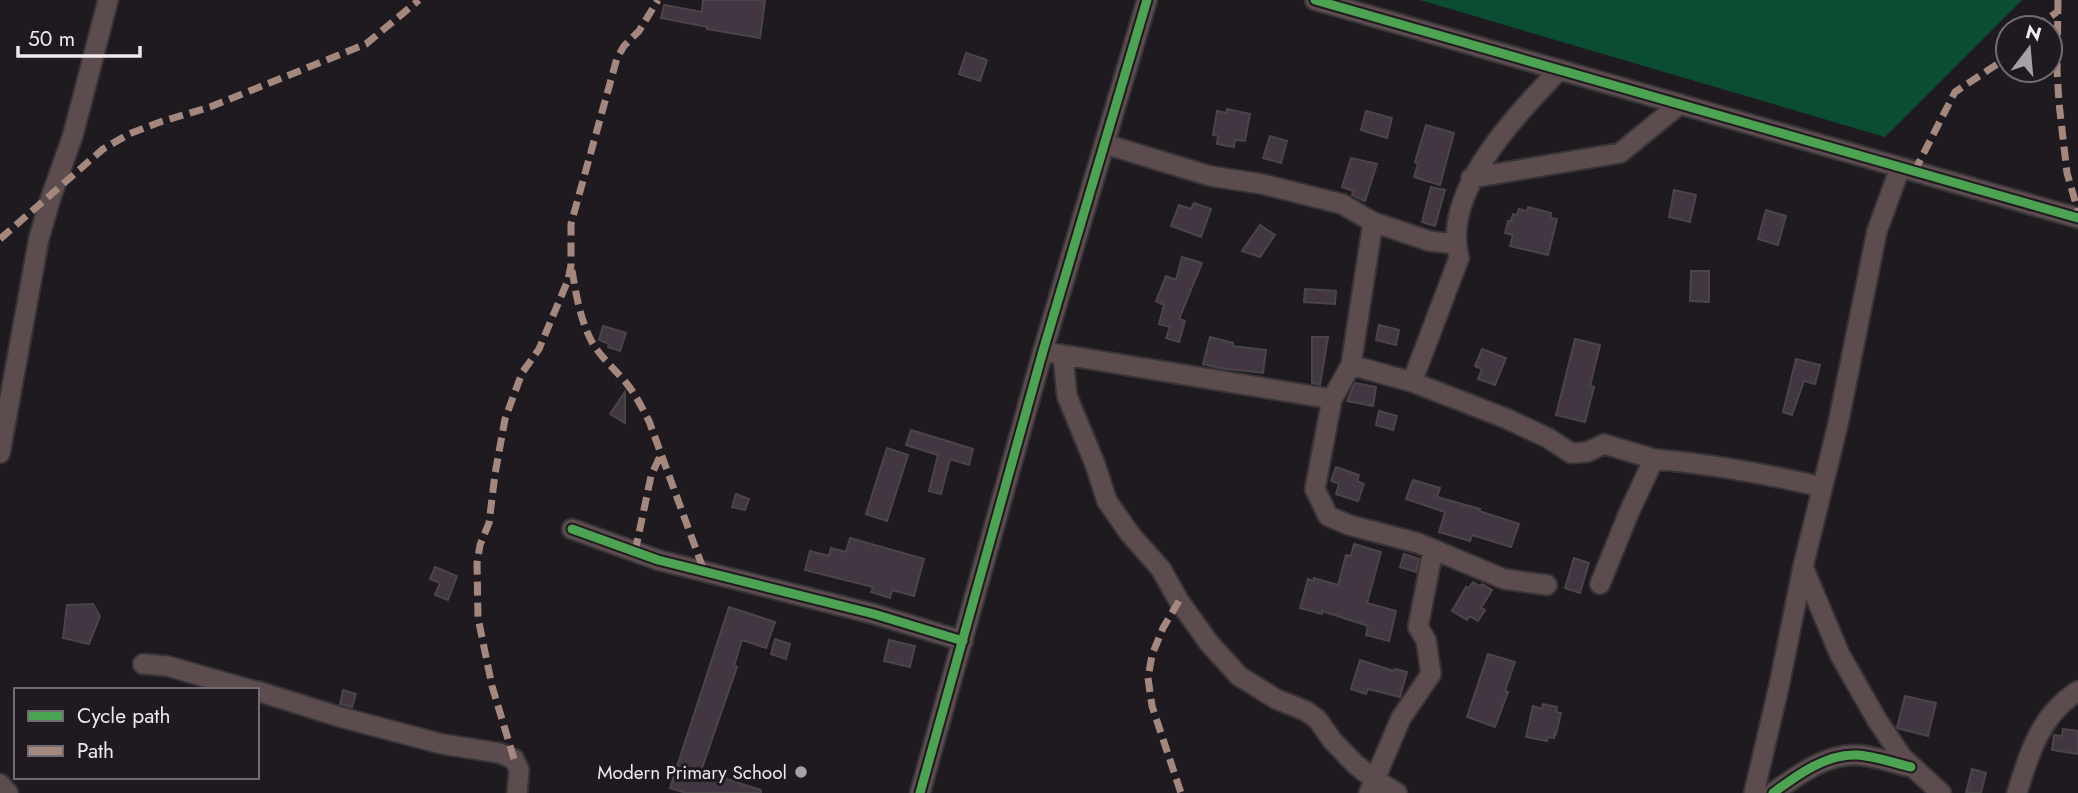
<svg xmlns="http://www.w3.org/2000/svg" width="2078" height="793" viewBox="0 0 2078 793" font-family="Jost,sans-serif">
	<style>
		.forest { fill: #0a4d33 }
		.building { fill: #413641; stroke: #494549; stroke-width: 2 }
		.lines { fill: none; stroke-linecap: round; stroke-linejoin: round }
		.minor-casing { stroke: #373437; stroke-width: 23 }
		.minor { stroke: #5d4c4e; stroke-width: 19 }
		.quiet { stroke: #a5887d; stroke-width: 7; stroke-dasharray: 14 7; stroke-linecap: butt }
		.cycleway-casing { stroke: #201920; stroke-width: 13 }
		.cycleway { stroke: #4ca352; stroke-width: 9 }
		.poi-dot { fill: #a6a1a6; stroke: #201920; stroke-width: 2.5 }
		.labels { text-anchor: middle; stroke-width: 6; stroke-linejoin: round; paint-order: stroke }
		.poi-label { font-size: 19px; fill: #eee9ee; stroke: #201920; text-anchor: end }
	</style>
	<rect width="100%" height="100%" fill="#1f1a1f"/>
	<path class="forest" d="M1420 0H2022L1885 137Z"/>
	<path class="building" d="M703 0H765L760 38 707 29V27L661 18 664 5 702 12Z
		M966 53 987 60 980 81 959 74Z
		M1227 109 1250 114 1245 141 1235 140 1234 147 1217 144 1218 136 1213 135 1217 111 1226 113Z
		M1366 111 1392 118 1387 138 1361 130Z
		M1426 125 1454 133 1440 185 1414 177 1418 164 1415 162Z
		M1270 136 1287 141 1281 163 1263 158Z
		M1351 158 1377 164 1365 201 1352 195 1353 191 1342 187Z
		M1431 187 1445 190 1435 226 1422 222Z
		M1674 190 1696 195 1690 222 1669 217Z
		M1194 203 1211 209 1201 237 1171 226 1179 205 1191 209Z
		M1528 207 1551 213 1550 218 1557 219 1548 255 1510 246 1513 235 1505 233 1508 221H1511L1513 214 1517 215 1519 209 1527 211Z
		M1766 210 1786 216 1778 245 1758 239Z
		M1260 225 1275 235 1260 257 1242 251Z
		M1182 257 1202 263 1179 319 1185 321 1179 342 1166 338 1170 327 1159 324 1164 305 1156 301 1166 276 1176 280Z
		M1691 271H1709V302L1690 301Z
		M1305 289 1336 291 1335 304 1304 302Z
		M1379 325 1399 330 1396 345 1376 340Z
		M603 326 626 333 620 351 608 347 609 344 599 340Z
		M1210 337 1233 343 1232 346 1266 350 1263 373 1220 368 1203 364Z
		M1312 337H1328L1320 385 1312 383Z
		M1575 339 1600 345 1590 386 1594 387 1585 422 1556 415Z
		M1482 349 1506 358 1495 385 1478 379 1482 369 1475 366Z
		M1796 359 1820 365 1815 384 1804 381 1792 415 1783 412Z
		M1355 383 1376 387 1373 406 1347 401Z
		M625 392V423L610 414Z
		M1379 411 1397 416 1393 430 1376 425Z
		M911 430 973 449 969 465 950 459 941 494 929 491 938 455 906 445Z
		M887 448 908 455 887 521 866 514Z
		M1336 467 1359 475 1357 481 1364 484 1358 501 1336 494 1339 484 1331 481Z
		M1413 480 1440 488 1437 497 1480 509 1479 511 1519 524 1511 547 1472 535 1470 541 1439 532 1445 512 1406 499Z
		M736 494 749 499 745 510 732 507Z
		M850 538 924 559 914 596 892 590 890 598 871 592 873 587 805 570 810 551 829 556 831 548 846 552Z
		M1354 544 1381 552 1367 603 1396 611 1389 641 1366 635 1368 626 1322 611V614L1300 608 1308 579 1314 581V578L1338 585 1346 555 1351 556Z
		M1404 554 1419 559 1416 572 1400 567Z
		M1574 558 1589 563 1580 593 1565 588Z
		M435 567 457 576 448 600 435 595 440 583 430 579Z
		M1473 582 1480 586 1482 584 1492 590 1481 608 1485 610 1478 621 1469 616 1467 620 1452 611 1466 587 1469 588Z
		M93 604 100 616 89 644 63 638 67 605Z
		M729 607 775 622 766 648 742 640 734 666 737 667 701 771 761 790V793H686L670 788Z
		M775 639 790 644 786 659 771 654Z
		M889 640 915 646 910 667 884 661Z
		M1488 654 1515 662 1505 691 1508 692 1495 727 1467 717Z
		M1360 660 1394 671 1395 669 1407 672 1400 697 1368 689 1366 694 1351 689Z
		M343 690 356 694 352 707 340 704Z
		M1905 696 1936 703 1928 736 1897 728Z
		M1543 704 1557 707 1556 712 1561 713 1556 734 1555 733 1554 738 1548 737 1547 741 1526 737 1533 706 1542 709Z
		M2063 729 2078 731V754L2052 750 2054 735 2062 736Z
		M1972 769 1986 773 1981 793H1966Z"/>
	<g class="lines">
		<defs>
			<path id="minor" d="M1315 0 2078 218
				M1105 144 1210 176 1262 184 1342 204 1373 222 1429 241 1455 244
				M1471 178 1620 153 1680 104
				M1052 353 1332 399 1351 365 1373 222
				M1063 355 1067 396 1095 464 1107 501 1130 534 1161 569 1179 601 1209 643 1239 676 1276 699 1306 711 1318 720 1332 740 1355 764 1375 780 1397 793
				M1351 365 1412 382 1505 418 1548 438 1571 453 1587 452 1604 444 1654 459
				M1412 382 1459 258C1441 191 1517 115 1559 70
				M1332 399 1315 489 1328 516 1349 525 1418 543 1504 579 1547 585
				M0 453 39 238 51 197 73 135 108 0
				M572 529 658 560 874 614 963 641
				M1803 567 1840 655 1877 720 1902 757 1941 793
				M1600 584 1630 510 1654 459C1710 464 1767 474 1822 487
				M143 664 167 666 251 690
				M257 691 340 717 442 744 499 753 514 759 519 770 517 793
				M0 784 8 793
				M920 793 1043 351 1147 0
				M1369 793 1401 718 1431 674 1426 640 1418 627 1433 550
				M1754 793 1779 686 1803 567 1838 424 1877 231 1900 168
				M1773 793C1796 776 1827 753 1857 755 1875 756 1894 763 1911 767
				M2017 793C2029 753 2041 714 2078 691"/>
		</defs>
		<use href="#minor" class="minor-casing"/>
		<use href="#minor" class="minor"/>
		<path class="quiet" d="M2058 0 2057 70 2059 103 2067 173 2078 211
			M2034 28 2057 12
			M1914 172 1955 92 2008 57
			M0 239 103 149 129 134 160 122 210 107 366 44 419 0
			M572 270C576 294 580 320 592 342 601 358 616 370 627 384 636 395 642 408 649 421L704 571
			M635 552 651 476 661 454
			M1179 601 1163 628 1152 655 1148 678 1152 706 1181 793
			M514 759 492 686 478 618 477 563 480 545 489 523 495 474 505 419 522 373 539 349 568 280 571 265V224L617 58 624 46 639 31 658 0"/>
		<defs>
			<path id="cycleway" d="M1315 0 2078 218
				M572 529 658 560 874 614 963 641
				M920 793 1043 351 1147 0
				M1773 793C1796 776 1827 753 1857 755 1875 756 1894 763 1911 767"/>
		</defs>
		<use href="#cycleway" class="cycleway-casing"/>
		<use href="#cycleway" class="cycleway"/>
	</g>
	<circle class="poi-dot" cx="801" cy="772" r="7"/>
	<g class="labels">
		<g class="poi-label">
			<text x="787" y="779">Modern Primary School</text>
		</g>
	</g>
	<rect x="14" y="688" width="245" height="91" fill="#201920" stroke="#726c72" stroke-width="2"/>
	<rect x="28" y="711" width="35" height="10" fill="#4ca352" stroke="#726c72" stroke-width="2"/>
	<text x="77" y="723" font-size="21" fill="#eee9ee">Cycle path</text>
	<rect x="28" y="746" width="35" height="10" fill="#a5887d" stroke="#726c72" stroke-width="2"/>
	<text x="77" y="758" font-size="21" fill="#eee9ee">Path</text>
	<g transform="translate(2029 49) rotate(16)"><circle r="33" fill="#201920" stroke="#726c72" stroke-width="2"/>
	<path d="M0-5L12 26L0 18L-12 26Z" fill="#a6a1a6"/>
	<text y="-10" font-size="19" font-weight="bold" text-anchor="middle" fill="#eee9ee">N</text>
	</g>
	<path d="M18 46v10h122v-10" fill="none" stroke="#eee9ee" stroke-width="3.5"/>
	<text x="28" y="46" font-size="21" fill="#eee9ee" stroke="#201920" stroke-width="5" paint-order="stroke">50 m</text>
</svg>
